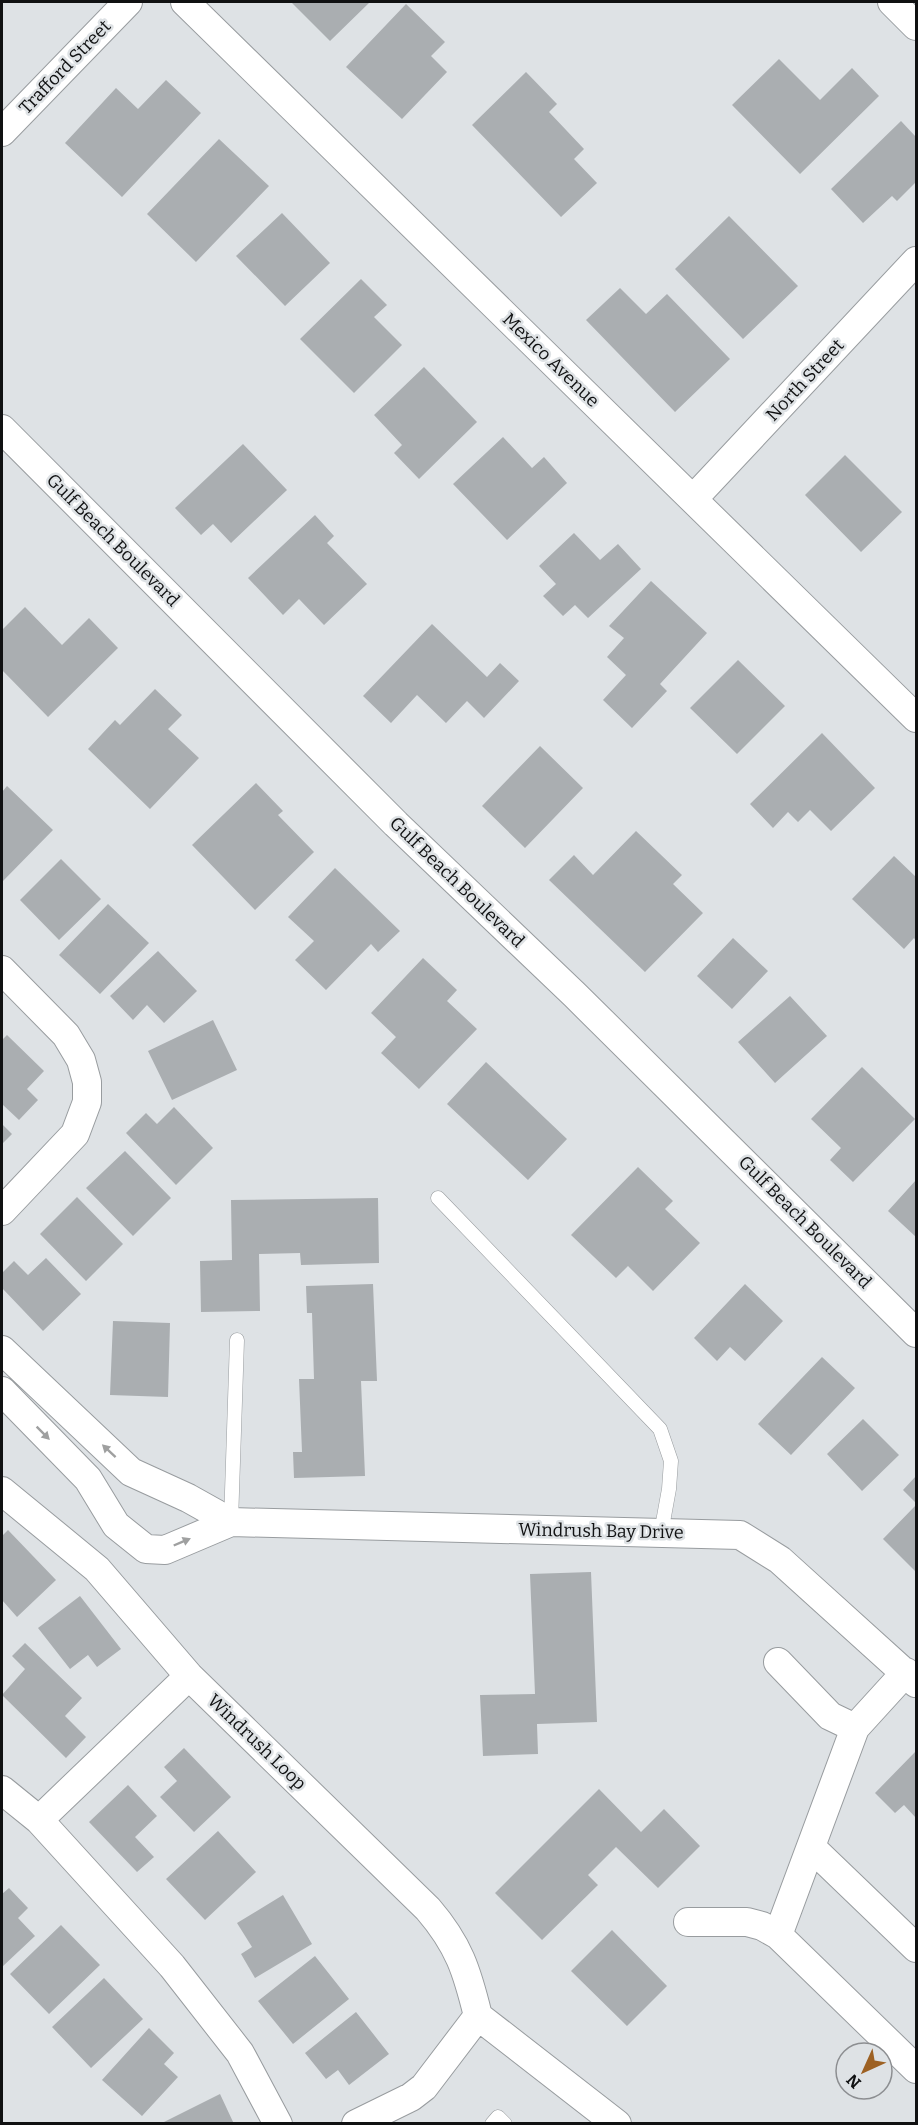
<svg xmlns="http://www.w3.org/2000/svg" width="918" height="2125" viewBox="0 0 918 2125" font-family="Bitter,serif">
	<style>
		.building { fill: #aaaeb1 }
		.lines { fill: none; stroke-linecap: round; stroke-linejoin: round }
		.lane-casing { stroke: #989c9f; stroke-width: 15 }
		.street-casing { stroke: #989c9f; stroke-width: 30 }
		.lane { stroke: #fff; stroke-width: 14 }
		.street { stroke: #fff; stroke-width: 28 }
		.oneway { fill: #9fa0a0 }
		.labels { text-anchor: middle; stroke-width: 5; stroke-linejoin: round; paint-order: stroke }
		.street-label { font-size: 18px; fill: #101112; stroke: #dee2e5 }
	</style>
	<rect width="100%" height="100%" fill="#dee2e5"/>
	<path class="building" d="M291 2H370L330 41Z
		M406 4 445 42 431 56 447 72 402 119 346 67Z
		M779 59 820 100 852 68 879 96 800 174 732 105Z
		M526 72 557 104 549 112 584 149 574 159 597 183 561 217 472 125Z
		M166 80 201 113 122 197 65 143 116 88 138 109Z
		M901 121 916 137V182L897 201 892 196 863 223 831 189Z
		M219 139 269 186 196 262 147 214Z
		M282 213 330 263 285 306 236 256Z
		M729 216 798 286 743 339 675 269Z
		M361 279 387 305 374 317 402 345 354 393 300 339Z
		M620 288 646 314 667 294 730 359 675 412 586 320Z
		M424 367 477 422 419 479 394 453 402 445 374 415Z
		M503 437 532 468 544 457 567 483 507 540 453 484Z
		M243 444 287 490 231 543 213 524 201 535 175 508Z
		M845 455 902 512 861 552 805 495Z
		M315 515 334 536 327 543 367 584 324 625 299 599 283 615 248 578Z
		M574 533 600 560 618 544 641 569 588 618 575 605 563 616 543 596 556 584 539 566Z
		M651 581 707 633 660 684 667 691 632 728 603 700 626 675 607 657 624 638 609 626Z
		M25 607 62 645 89 618 118 648 48 717 2 670V630Z
		M432 624 487 677 500 663 519 681 484 718 467 701 446 723 417 695 391 723 363 696Z
		M738 660 785 706 737 754 690 708Z
		M155 689 182 715 168 729 199 758 150 809 88 749 115 720 120 725Z
		M822 733 875 788 831 831 810 810 798 822 788 812 773 828 750 804Z
		M540 746 583 788 525 848 482 806Z
		M256 783 283 811 278 815 314 852 255 910 192 845Z
		M7 786 53 830 3 881 2 792Z
		M636 831 682 875 673 884 703 913 645 972 549 880 574 855 593 875Z
		M894 856 916 877V941L914 938 904 949 852 899Z
		M61 859 101 899 59 940 20 900Z
		M335 868 400 931 378 952 371 944 326 990 295 960 314 941 288 917Z
		M108 904 149 943 100 994 59 955Z
		M733 938 768 971 732 1009 697 976Z
		M158 951 197 991 164 1023 147 1005 133 1020 110 996Z
		M423 958 457 990 447 1001 477 1029 419 1089 381 1053 396 1037 371 1013Z
		M790 996 827 1036 775 1083 738 1042Z
		M213 1020 237 1070 172 1100 148 1051Z
		M7 1035 44 1071 27 1089 38 1100 19 1120 2 1104V1040Z
		M486 1062 567 1139 528 1180 447 1104Z
		M862 1067 915 1119 853 1182 830 1160 841 1148 811 1119Z
		M174 1107 213 1148 176 1185 126 1133 146 1113 157 1124Z
		M2 1124 12 1134 2 1144Z
		M125 1151 171 1198 133 1236 86 1188Z
		M638 1167 673 1201 665 1209 700 1243 653 1291 628 1266 616 1278 571 1235Z
		M916 1180V1237L888 1211Z
		M77 1197 123 1244 86 1281 40 1234Z
		M378 1198 379 1263 301 1265 300 1253 259 1254 260 1311 201 1312 200 1261 232 1260 231 1200Z
		M46 1258 81 1294 43 1331 2 1288V1273L14 1261 28 1275Z
		M373 1284 377 1381H361L365 1476 294 1478 293 1452H302L299 1379H314L312 1313H307L306 1286Z
		M745 1284 783 1321 745 1361 730 1347 717 1361 694 1338Z
		M113 1321 170 1323 168 1397 110 1395Z
		M822 1357 855 1388 791 1455 758 1424Z
		M863 1419 899 1455 862 1491 827 1454Z
		M916 1476V1503L903 1490Z
		M916 1505V1572L883 1539Z
		M8 1530 56 1580 17 1617 2 1600V1536Z
		M591 1572 597 1722 537 1724 538 1754 483 1756 480 1695 535 1694 530 1574Z
		M80 1596 121 1649 97 1667 88 1655 70 1669 38 1628Z
		M25 1643 82 1698 65 1716 86 1737 66 1758 2 1695 25 1669 12 1656Z
		M184 1748 231 1797 194 1832 160 1797 177 1781 164 1767Z
		M916 1751V1818L904 1805 895 1813 875 1793Z
		M128 1785 157 1816 135 1837 154 1857 137 1872 89 1822Z
		M599 1789 641 1832 664 1809 700 1846 658 1888 616 1847 588 1875 598 1885 542 1940 495 1893Z
		M218 1831 256 1872 205 1920 166 1879Z
		M9 1888 28 1908 18 1918 35 1936 2 1967V1894Z
		M283 1895 312 1944 255 1978 241 1954 252 1947 237 1923Z
		M61 1925 100 1965 49 2014 10 1974Z
		M612 1930 667 1986 627 2026 571 1971Z
		M315 1956 349 1999 293 2044 258 2001Z
		M104 1978 143 2019 91 2068 52 2027Z
		M356 2012 389 2054 349 2085 338 2070 326 2079 305 2053Z
		M149 2028 174 2053 164 2064 178 2077 142 2116 102 2080Z
		M220 2094 234 2124H160Z"/>
	<g class="lines">
		<defs>
			<path id="lane" d="M438 1198 660 1429 671 1461 669 1489 661 1533
				M231 1522 237 1340
				M492 2124 498 2117 505 2124"/>
			<path id="street" d="M185 2 916 718
				M892 2 916 26
				M2 132 128 2
				M2 429 396 824 575 995 916 1333
				M693 499 916 261
				M2 970 66 1035 81 1060 87 1082V1102L75 1134 2 1211
				M2 1350 131 1472 188 1498 231 1522
				M2 1391 88 1479 116 1525 146 1549 165 1550 231 1522 740 1535 780 1560 916 1683
				M2 1491 97 1569 189 1676 428 1909C459 1945 467 1971 478 2016L424 2087 411 2097 356 2124
				M778 1662 830 1716 855 1728
				M906 1672 855 1728 778 1935 916 2069
				M2 1790 39 1820 172 1966 240 2053 278 2124
				M39 1820 189 1676
				M811 1847 916 1948
				M688 1922H747L762 1926 778 1935
				M478 2016 617 2124"/>
		</defs>
		<use href="#lane" class="lane-casing"/>
		<use href="#street" class="street-casing"/>
		<use href="#lane" class="lane"/>
		<use href="#street" class="street"/>
	</g>
	<defs><path id="oneway-solid" d="M-6-.8H1V-3.2L6.5 0L1 3.2V.8H-6Z" transform="scale(1.5)"/></defs>
	<g class="oneway">
		<use href="#oneway-solid" transform="translate(43 1433) rotate(45)"/>
		<use href="#oneway-solid" transform="translate(109 1451) rotate(-137)"/>
		<use href="#oneway-solid" transform="translate(182 1542) rotate(-23)"/>
	</g>
	<g class="labels">
		<g class="street-label">
			<text transform="translate(65 67) rotate(-46)" y="6">Trafford Street</text>
			<text transform="translate(551 360) rotate(44)" y="6">Mexico Avenue</text>
			<text transform="translate(805 380) rotate(-47)" y="6">North Street</text>
			<text transform="translate(113 540) rotate(45)" y="6">Gulf Beach Boulevard</text>
			<text transform="translate(457 882) rotate(44)" y="6">Gulf Beach Boulevard</text>
			<text transform="translate(805 1222) rotate(45)" y="6">Gulf Beach Boulevard</text>
			<text transform="translate(601 1531) rotate(1)" y="6">Windrush Bay Drive</text>
			<text transform="translate(257 1742) rotate(44)" y="6">Windrush Loop</text>
		</g>
	</g>
	<rect width="918" height="2125" fill="none" stroke="#101112" stroke-width="6"/>
	<g transform="translate(864 2071) rotate(225)"><circle r="28" fill="#dee2e5" stroke="#8c8e91" stroke-width="1.5"/>
	<path d="M0-4.5L10 22L0 15L-10 22Z" fill="#9d6123"/>
	<text y="-9" font-size="16" font-weight="bold" text-anchor="middle" fill="#101112">N</text>
	</g>
</svg>
